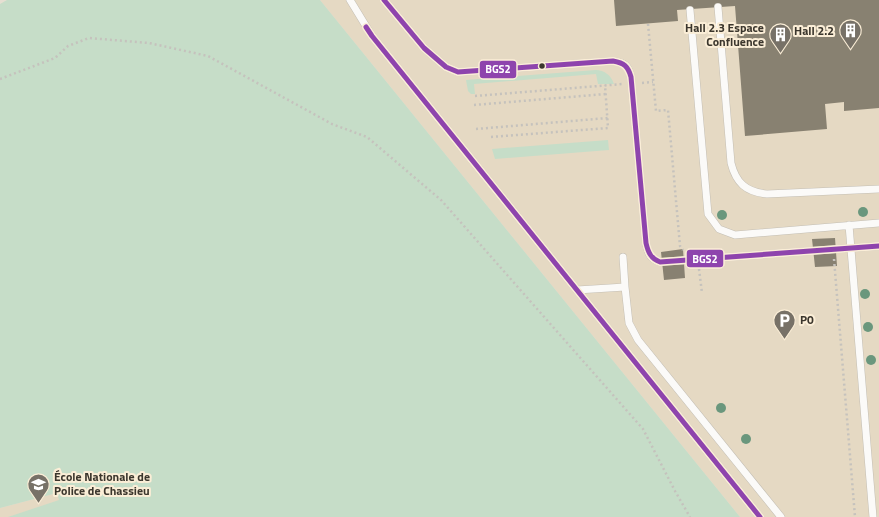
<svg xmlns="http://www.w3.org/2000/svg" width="879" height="517" viewBox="0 0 879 517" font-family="'Titillium Web',sans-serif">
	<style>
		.built { fill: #e5d9c3 }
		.green { fill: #c6ddc8 }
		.building { fill: #888171 }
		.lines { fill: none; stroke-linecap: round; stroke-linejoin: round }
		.lane-casing { stroke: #c3beb4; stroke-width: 8 }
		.path { stroke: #c5c2bd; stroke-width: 2.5; stroke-dasharray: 2 3; stroke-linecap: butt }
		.lane { stroke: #fbfaf8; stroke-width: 7 }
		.bus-1-casing { stroke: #fbeed7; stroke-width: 8 }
		.bus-1 { stroke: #8e44ad; stroke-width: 5 }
		.tree { fill: #6a977d }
		.bus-dot { fill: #3b362d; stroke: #fbeed7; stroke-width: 1.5 }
		.labels { text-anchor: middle; stroke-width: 4; stroke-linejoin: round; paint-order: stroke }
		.poi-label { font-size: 12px; font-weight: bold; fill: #3b362d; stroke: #fbeed7; text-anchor: end }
		.line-badge { stroke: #fbeed7; stroke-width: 1.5 }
		.badge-label { font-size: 11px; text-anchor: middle; font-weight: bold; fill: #fff }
	</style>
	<rect width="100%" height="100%" fill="#e6dfd2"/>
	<path class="built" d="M320 0H879V517H740Z
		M57 493 65 517H0V508Z"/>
	<path class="green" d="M7 0H320L740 517H8L59 500 57 493 0 508V4Z
		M596 70C604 70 611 75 614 84H598L596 74 474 84 475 94H471L468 91 466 80Z
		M608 140 609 150 495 159 492 149Z"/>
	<path class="building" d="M614 0H879V108L844 111V102L825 104 827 129 745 136 735 6 677 10 678 21 616 26Z
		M835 238 837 266 815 267 812 239Z
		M683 249 685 278 664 280 661 252Z"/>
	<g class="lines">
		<defs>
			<path id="lane" d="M350 0 372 36 760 517
				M384 0 424 48 446 67 458 72 613 61C625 63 628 65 631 77L646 243C648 253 650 259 660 262L879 246
				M718 7 731 163C736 183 746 192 767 194L879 189
				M690 10 708 214 719 229 735 235 879 223
				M849 225 873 517
				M625 287 629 323 638 340 781 517
				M577 290 625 287 623 257"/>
		</defs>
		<use href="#lane" class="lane-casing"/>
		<path class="path" d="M648 24 656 111 668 110 680 246 683 250
			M0 79 55 58 68 46 89 38 149 43 208 56 332 124 367 137 441 200 643 429 675 491 690 517
			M642 83 653 82
			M475 96 623 84
			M474 105 606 94
			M476 129 608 118
			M491 137 608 128 605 85
			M834 259 855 517
			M699 269 702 293"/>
		<use href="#lane" class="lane"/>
		<defs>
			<path id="bus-1" d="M384 0 424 48 446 67 458 72 613 61C624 63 628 66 631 77L646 243C648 252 651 259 660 262L879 246
				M366 27 372 36 760 517"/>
		</defs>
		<use href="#bus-1" class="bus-1-casing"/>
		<use href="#bus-1" class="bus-1"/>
	</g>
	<g class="tree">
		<circle cx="863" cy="212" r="5"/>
		<circle cx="722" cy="215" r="5"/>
		<circle cx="865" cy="294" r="5"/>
		<circle cx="868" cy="327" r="5"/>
		<circle cx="871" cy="360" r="5"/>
		<circle cx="721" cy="408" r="5"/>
		<circle cx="746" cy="439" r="5"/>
	</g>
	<defs>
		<symbol id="building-pin" viewBox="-11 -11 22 30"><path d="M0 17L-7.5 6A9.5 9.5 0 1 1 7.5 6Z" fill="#777167" stroke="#fbeed7"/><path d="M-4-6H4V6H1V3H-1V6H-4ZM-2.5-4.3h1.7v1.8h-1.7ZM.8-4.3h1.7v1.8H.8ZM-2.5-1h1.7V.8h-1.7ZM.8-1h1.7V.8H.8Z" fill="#fff"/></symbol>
		<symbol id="parking-pin" viewBox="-11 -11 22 30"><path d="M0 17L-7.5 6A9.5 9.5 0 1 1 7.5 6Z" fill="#777167" stroke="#fbeed7"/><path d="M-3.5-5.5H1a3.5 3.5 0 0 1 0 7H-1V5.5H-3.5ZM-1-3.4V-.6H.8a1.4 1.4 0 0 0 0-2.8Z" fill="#fff"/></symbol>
		<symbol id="university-pin" viewBox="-11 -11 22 30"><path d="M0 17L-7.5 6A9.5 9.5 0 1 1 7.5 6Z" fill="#777167" stroke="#fbeed7"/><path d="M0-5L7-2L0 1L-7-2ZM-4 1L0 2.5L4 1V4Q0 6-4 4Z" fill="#fff"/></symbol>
	</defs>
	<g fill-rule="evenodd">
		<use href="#building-pin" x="838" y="18" width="25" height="34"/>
		<use href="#building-pin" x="768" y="22" width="25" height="34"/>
		<use href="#parking-pin" x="772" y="308" width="25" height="34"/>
		<use href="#university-pin" x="26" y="472" width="25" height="34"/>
	</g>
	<circle class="bus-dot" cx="542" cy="66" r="3.5"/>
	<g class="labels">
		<g class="poi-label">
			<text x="764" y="32">Hall 2.3 Espace<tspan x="764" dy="14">Confluence</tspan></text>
			<text x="834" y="35">Hall 2.2</text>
			<text x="800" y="324" text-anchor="start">P0</text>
			<text x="54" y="481" text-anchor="start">École Nationale de<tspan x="54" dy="14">Police de Chassieu</tspan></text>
		</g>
	</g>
	<g class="line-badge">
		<rect x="479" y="60" width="38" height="19" rx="4" fill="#8e44ad"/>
		<rect x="686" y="249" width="38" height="19" rx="4" fill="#8e44ad"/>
	</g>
	<g class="badge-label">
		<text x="498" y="73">BGS2</text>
		<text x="705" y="263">BGS2</text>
	</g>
</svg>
